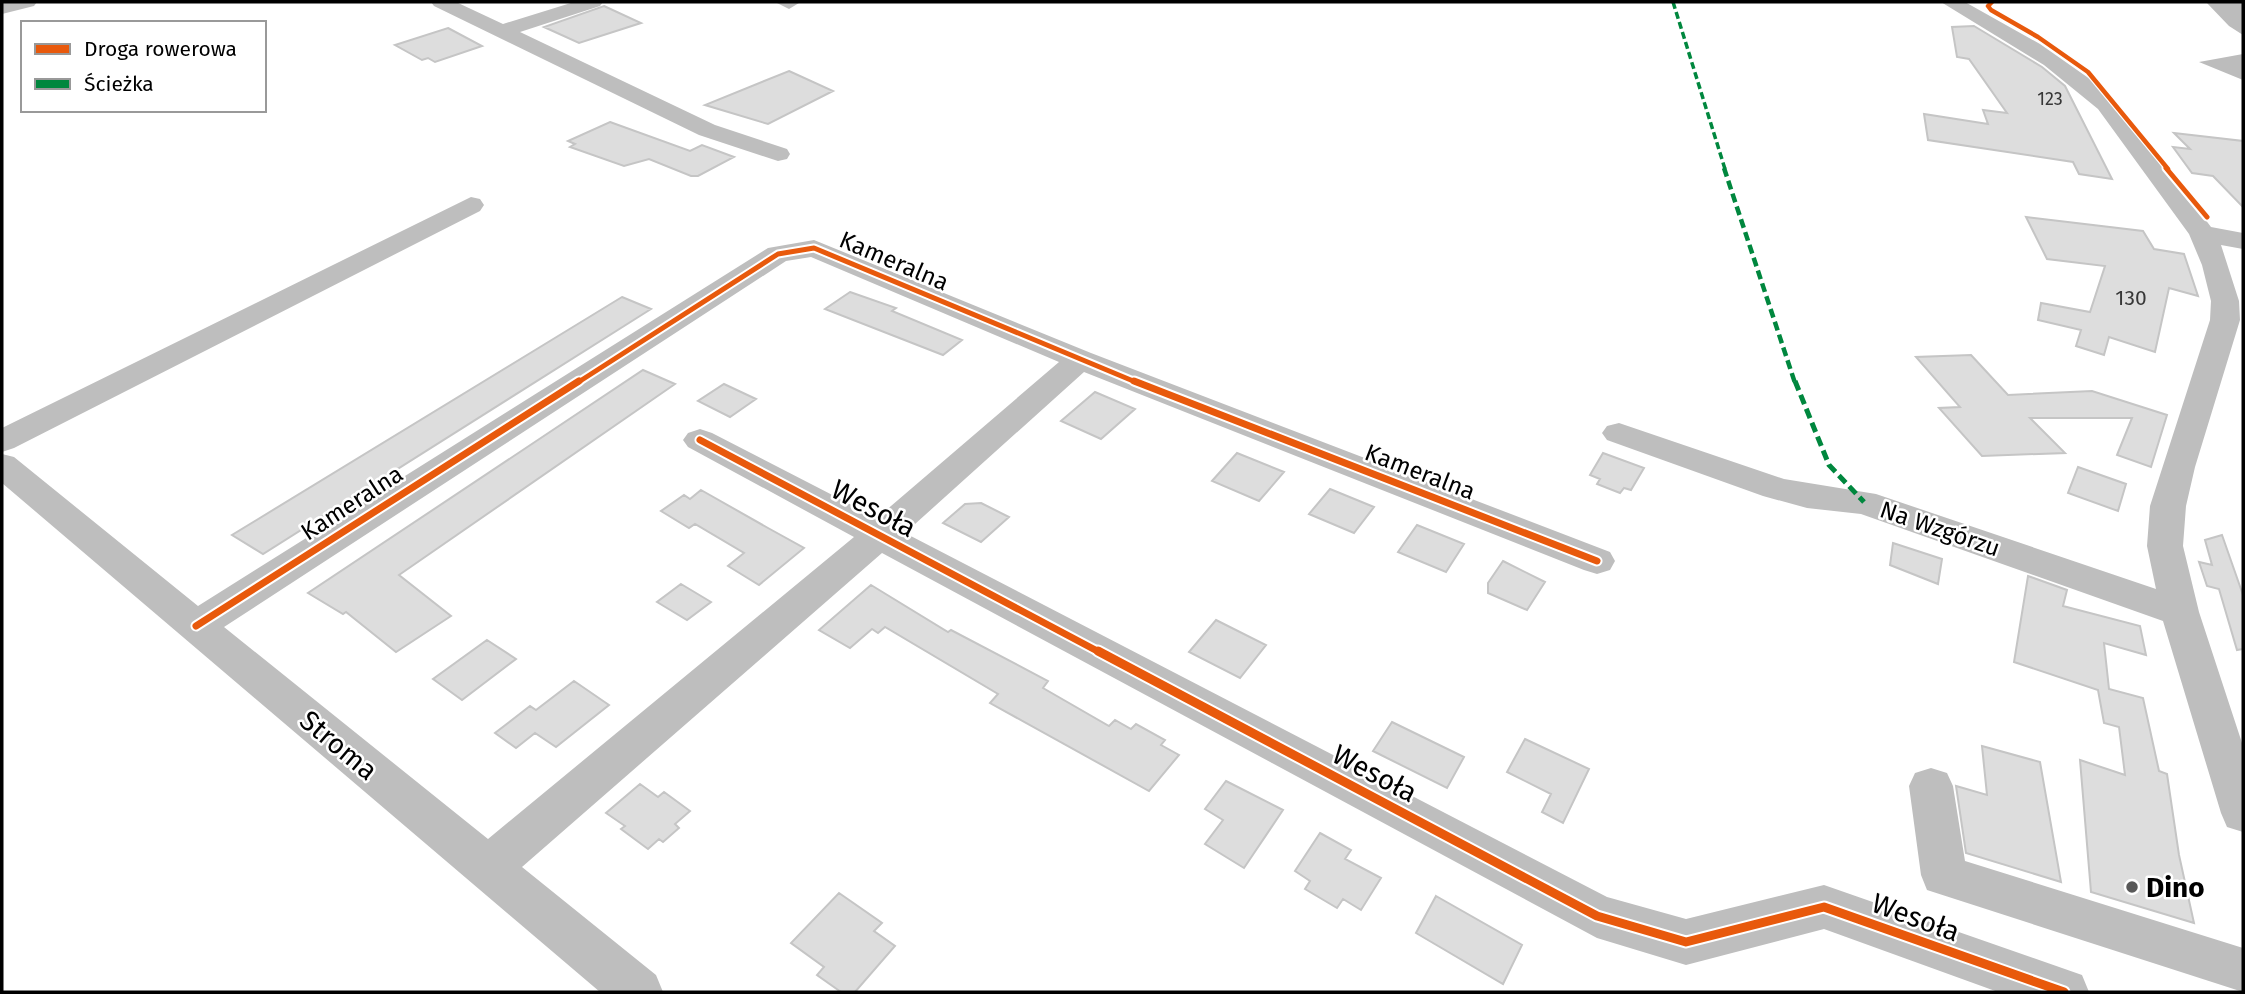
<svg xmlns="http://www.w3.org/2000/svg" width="2245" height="994" viewBox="0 0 2245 994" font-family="'Fira Sans',sans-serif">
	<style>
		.water { fill: #bcbcbc }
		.building { fill: #ddd; stroke: #c5c5c5; stroke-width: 2 }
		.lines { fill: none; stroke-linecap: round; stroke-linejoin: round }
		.minor { fill: #bebebe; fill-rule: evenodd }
		.quiet-far2 { stroke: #00873e; stroke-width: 3.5; stroke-dasharray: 7 3.5; stroke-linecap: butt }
		.quiet-far1 { stroke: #00873e; stroke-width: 4.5; stroke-dasharray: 9 4.5; stroke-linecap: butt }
		.quiet { stroke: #00873e; stroke-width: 5; stroke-dasharray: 10 5; stroke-linecap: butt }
		.cycleway-far3-casing { stroke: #fff; stroke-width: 7 }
		.cycleway-far2-casing { stroke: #fff; stroke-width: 9 }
		.cycleway-far1-casing { stroke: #fff; stroke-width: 11 }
		.cycleway-casing { stroke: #fff; stroke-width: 13 }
		.cycleway-far3 { stroke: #e8590c; stroke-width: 4.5 }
		.cycleway-far2 { stroke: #e8590c; stroke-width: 5 }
		.cycleway-far1 { stroke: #e8590c; stroke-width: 7 }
		.cycleway { stroke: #e8590c; stroke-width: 9 }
		.poi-dot { fill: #595959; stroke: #fff; stroke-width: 2.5 }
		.labels { text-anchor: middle; stroke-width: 5; stroke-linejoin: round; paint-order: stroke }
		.far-number-label { font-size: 18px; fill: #373737 }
		.number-label { font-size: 21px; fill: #373737 }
		.street-label { font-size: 24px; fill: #000; stroke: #fff }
		.near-street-label { font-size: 28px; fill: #000; stroke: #fff }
		.near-poi-label { font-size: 28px; font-weight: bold; fill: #000; stroke: #fff; text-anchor: start }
	</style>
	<rect width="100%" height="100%" fill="#fff"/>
	<path class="water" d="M2206 2H2243V35L2229 26Z
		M2243 54V80L2199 62Z"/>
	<path class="building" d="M604 6 641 23 579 43 544 27Z
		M1974 26 2042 67 2065 86 2112 179 2079 174 2073 162 1928 140 1924 114 1988 124 1983 110 2007 113 1969 59 1957 57 1952 27Z
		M448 28 482 46 435 62 428 58 422 60 395 45Z
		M789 71 833 91 768 124 705 105Z
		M610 122 690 151 702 145 734 157 698 176H691L649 159 624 166 570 147 575 144 568 141Z
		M2174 133 2243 141V207L2213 176 2192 173 2173 147 2190 149Z
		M2026 217 2143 231 2154 249 2184 254 2198 296 2169 288 2155 352 2109 337 2104 355 2076 346 2081 330 2038 320 2041 303 2090 312 2105 266 2047 259Z
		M850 292 896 308 892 311 962 340 943 355 825 309Z
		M622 297 651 309 263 554 232 535Z
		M1971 355 2008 395 2092 391 2167 415 2151 467 2117 455 2132 418H2030L2065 453 1982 456 1939 408 1960 407 1916 357Z
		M643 370 675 384 399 575 451 616 396 652 346 612 343 614 308 593Z
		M724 384 756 399 730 417 698 401Z
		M1095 392 1135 409 1101 439 1061 421Z
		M1237 453 1284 472 1259 501 1212 481Z
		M1603 453 1644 468 1631 490 1624 488 1620 493 1597 484 1600 479 1590 475Z
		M2078 467 2126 484 2118 511 2068 493Z
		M1330 489 1374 507 1354 533 1309 514Z
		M701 490 768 528 804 548 759 585 728 566 744 553 695 524 689 528 661 511 684 495 690 499Z
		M981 503 1009 517 981 542 943 523 965 504Z
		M1417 525 1464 544 1446 572 1398 552Z
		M2222 535 2243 595V649L2237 650 2219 589 2207 586 2199 562 2212 565 2205 540Z
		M1893 543 1942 559 1938 584 1890 565Z
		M1503 561 1545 582 1527 610 1488 593V583Z
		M2028 576 2067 590 2063 606 2140 626 2146 655 2104 643 2109 689 2143 698 2159 771 2167 774 2179 855 2194 923 2091 892 2080 760 2125 775 2119 727 2104 723 2098 690 2014 662Z
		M681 584 711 602 687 620 657 602Z
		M871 585 948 632 951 630 1048 681 1043 688 1109 726 1115 720 1131 729 1136 724 1165 740 1161 745 1179 755 1149 791 990 703 998 694 885 627 878 633 872 629 850 648 819 630Z
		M1216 620 1266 645 1240 678 1189 652Z
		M487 640 516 659 462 700 433 679Z
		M574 681 609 705 556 747 535 733 516 748 495 733 530 706 536 710Z
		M1392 722 1464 757 1447 788 1373 751Z
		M1525 739 1589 769 1563 823 1542 812 1551 794 1507 772Z
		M1982 746 2040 762 2061 882 1966 853 1956 786 1987 795Z
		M1226 781 1283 810 1244 868 1205 844 1223 820 1205 809Z
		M640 784 658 797 664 792 690 811 675 824 679 828 663 842 659 839 648 849 621 829 625 826 606 813Z
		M1320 833 1351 850 1345 859 1381 878 1361 910 1343 899 1337 908 1305 889 1310 881 1295 871Z
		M839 893 882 923 874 931 895 946 855 992H841L817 975 824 967 791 943Z
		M1436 896 1522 945 1503 984 1416 933Z"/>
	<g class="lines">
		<path class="minor" d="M2 2H37L34 6 2 14Z
			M431 2H456L503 24 574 2H603L600 6 520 32 715 125 787 149 790 154 787 159 778 161 699 135 434 6Z
			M775 2H798L799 3 789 9Z
			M1941 2H1965L2040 44 2097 84 2114 99 2211 227 2243 233V249L2221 245 2239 301 2240 320 2195 467 2186 506 2183 546 2199 612 2243 746V832L2227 827 2221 813 2163 621 1861 514 1807 508 1763 496 1607 440 1602 433 1607 426 1619 423 1784 479 1876 494 2156 589 2147 546 2150 506 2210 320 2211 301 2202 265 2189 234 2098 109 2044 65Z
			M471 197 480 199 484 205 480 211 14 448 2 452V428Z
			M814 240 1091 353 1610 552 1615 561 1610 570 1597 574 1584 570 1084 372 905 533 1607 897 1686 919 1824 885 2082 975 2089 992H1998L1824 929 1686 965 1597 938 882 553 522 867 656 975 663 992H600L2 483V454L14 457 198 606 768 248ZM811 257 1059 362 877 518 712 433 700 429 688 433 683 440 688 447 854 537 488 839 224 627 786 261Z
			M1931 768 1947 773 1953 786 1965 861 2243 948V992L1927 890 1921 875 1909 786 1915 773Z"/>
		<path class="quiet-far2" d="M1673 2 1725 169"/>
		<path class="quiet-far1" d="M1724 168 1795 383"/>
		<path class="quiet" d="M1795 381 1829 465 1864 502"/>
		<defs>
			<path id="cycleway-far3" d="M1992 2 1988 6 1991 10 2038 37 2088 72 2168 169"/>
			<path id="cycleway-far2" d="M2166 168 2207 217
				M577 383 778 254 814 248 1138 383"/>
			<path id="cycleway-far1" d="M1134 381 1597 561
				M700 440 1101 653
				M196 626 579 381"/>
			<path id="cycleway" d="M1098 651 1597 916 1686 942 1824 907 2064 992"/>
		</defs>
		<use href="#cycleway-far3" class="cycleway-far3-casing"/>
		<use href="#cycleway-far2" class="cycleway-far2-casing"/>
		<use href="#cycleway-far1" class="cycleway-far1-casing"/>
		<use href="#cycleway" class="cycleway-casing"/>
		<use href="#cycleway-far3" class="cycleway-far3"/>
		<use href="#cycleway-far2" class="cycleway-far2"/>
		<use href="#cycleway-far1" class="cycleway-far1"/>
		<use href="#cycleway" class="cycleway"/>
	</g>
	<circle class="poi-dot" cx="2132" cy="887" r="7"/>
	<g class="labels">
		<g class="far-number-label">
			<text x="2050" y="105">123</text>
		</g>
		<g class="number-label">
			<text x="2131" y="305">130</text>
		</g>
		<g class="street-label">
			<text transform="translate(894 261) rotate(23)" y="8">Kameralna</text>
			<text transform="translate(1420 472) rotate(21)" y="8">Kameralna</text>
			<text transform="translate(352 503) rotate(-33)" y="8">Kameralna</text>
			<text transform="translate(1940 529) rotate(19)" y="8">Na Wzgórzu</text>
		</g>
		<g class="near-street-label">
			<text transform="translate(874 508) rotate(28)" y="10">Wesoła</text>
			<text transform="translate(339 745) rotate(40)" y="10">Stroma</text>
			<text transform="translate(1375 773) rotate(28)" y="10">Wesoła</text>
			<text transform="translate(1916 917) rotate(20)" y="10">Wesoła</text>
		</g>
		<g class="near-poi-label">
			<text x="2146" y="897">Dino</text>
		</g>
	</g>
	<rect width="2245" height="994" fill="none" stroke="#000000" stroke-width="7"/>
	<rect x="21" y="21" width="245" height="91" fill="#ffffff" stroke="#999999" stroke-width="2"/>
	<rect x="35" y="44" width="35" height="10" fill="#e8590c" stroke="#999999" stroke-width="2"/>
	<text x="84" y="56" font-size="21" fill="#000000">Droga rowerowa</text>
	<rect x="35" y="79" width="35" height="10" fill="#00873e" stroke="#999999" stroke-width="2"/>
	<text x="84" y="91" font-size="21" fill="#000000">Ścieżka</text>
</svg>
